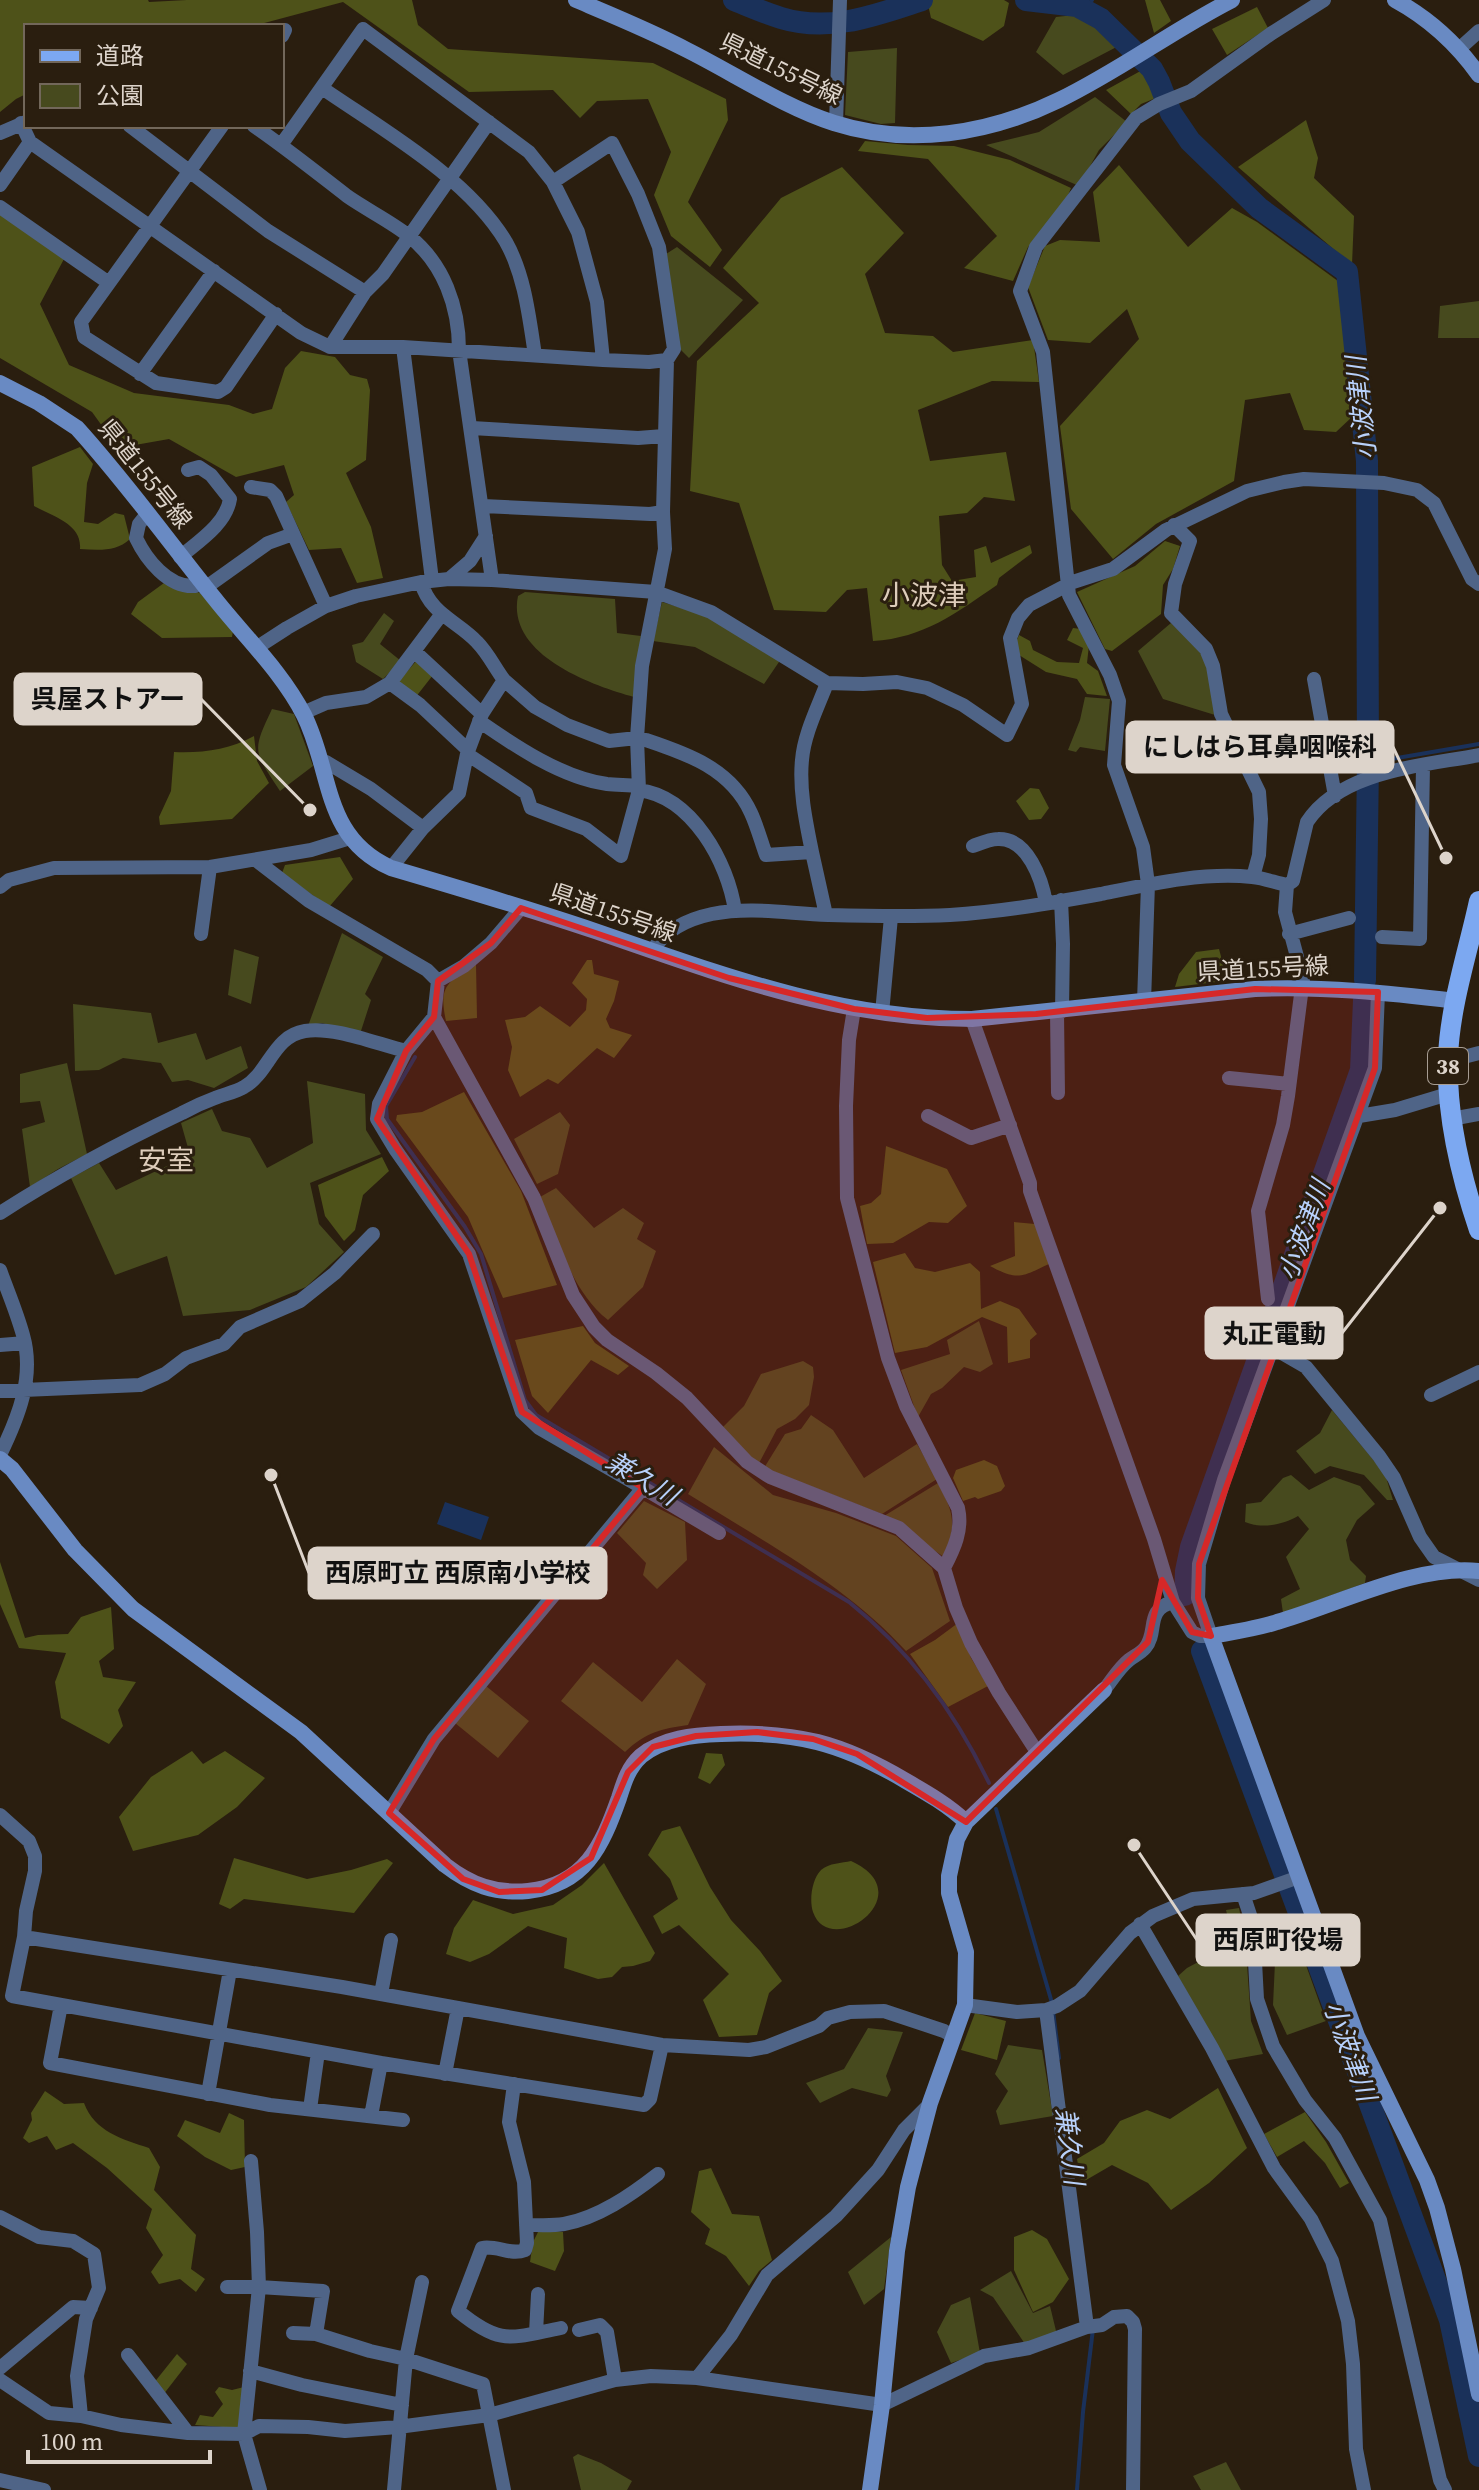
<svg xmlns="http://www.w3.org/2000/svg" width="1479" height="2490" viewBox="0 0 1479 2490" font-family="'Source Serif 4','Noto Sans JP',serif">
	<style>
		.green { fill: #474a1e }
		.forest { fill: #4e5219 }
		.water { fill: #1a315a }
		.lines { fill: none; stroke-linecap: round; stroke-linejoin: round }
		.stream { stroke: #1a315a; stroke-width: 4 }
		.river { stroke: #1a315a; stroke-width: 22 }
		.street { stroke: #4f6487; stroke-width: 14 }
		.secondary { stroke: #698ac3; stroke-width: 16 }
		.primary { stroke: #7ca8f1; stroke-width: 20 }
		.marked { fill: #d62828; fill-opacity: 0.2; stroke: #d62828; stroke-width: 6; stroke-linejoin: round }
		.labels { text-anchor: middle; stroke-width: 6; stroke-linejoin: round; paint-order: stroke }
		.shield { fill: #2a1e0f; stroke: #a79d93; stroke-width: 2 }
		.shield-label { font-size: 22px; font-weight: bold; fill: #ddd4cb }
		.street-label { font-size: 24px; fill: #ddd4cb; stroke: #2a1e0f }
		.water-label { font-size: 26px; font-style: italic; fill: #b8d1fb; stroke: #2a1e0f }
		.quarter-label { font-size: 28px; fill: #ddccba; stroke: #2a1e0f }
		.leader { fill: none; stroke: #ddd4cb; stroke-width: 3 }
		.callout-dot { fill: #ddd4cb; stroke: #2a1e0f; stroke-width: 3 }
		.callout { fill: #ddd4cb; stroke: #ddd4cb; stroke-width: 3 }
		.callout-label { font-size: 26px; text-anchor: middle; font-weight: bold; fill: #111 }
	</style>
	<rect width="100%" height="100%" fill="#2a1e0f"/>
	<path class="green" d="M1102 12 1128 41 1063 75 1036 52 1056 17Z
		M897 48 895 123 881 124 845 115 848 52Z
		M1095 97 1127 122 1099 150 1079 186 986 145 1039 132Z
		M677 247 743 300 689 358 680 349 666 254Z
		M1479 301V338H1438L1440 306Z
		M525 592 615 599 617 633 641 636 634 697C590 685 506 654 518 596Z
		M662 602 708 616 781 659 764 684 695 647 653 641Z
		M384 613 394 621 380 644 401 661 383 679 356 662 352 645 363 642Z
		M1171 623 1201 651 1210 671 1215 715 1163 699 1138 651Z
		M1085 697 1110 699 1105 751 1080 747 1076 752 1068 750 1080 720Z
		M272 709 294 714 313 766 280 791C254 751 251 753 272 709Z
		M342 933 383 957 365 994 371 1000 360 1034 322 1023 308 1026Z
		M234 949 259 957 251 1004 228 995Z
		M73 1004 151 1013 158 1043 196 1033 206 1060 241 1046 248 1068 214 1088 188 1080 172 1082 161 1063 123 1058 99 1070 75 1071Z
		M67 1063 87 1154 58 1169 30 1187 22 1129 45 1122 40 1101 20 1103V1074Z
		M307 1081 365 1094 366 1130 381 1154 310 1183 319 1224 344 1252 306 1287 250 1310 183 1316 167 1256 115 1275 71 1178 99 1163 116 1190 190 1155 181 1123 212 1109 222 1131 250 1138 267 1168 313 1143Z
		M560 1112 570 1125 558 1174 537 1184 514 1139Z
		M556 1188 594 1228 623 1208 644 1223 637 1239 656 1251 643 1287 608 1320C571 1291 558 1239 540 1197Z
		M979 1321 993 1364 980 1372 964 1367 942 1388 931 1394 918 1417 901 1370 950 1354 947 1340Z
		M803 1361 813 1367 814 1377 809 1405 795 1419 777 1429 758 1465 721 1429 744 1406 761 1374Z
		M1332 1410 1385 1474 1393 1500H1387L1364 1475 1330 1466 1315 1474 1296 1451 1320 1433Z
		M811 1415 833 1430 864 1478 917 1444 937 1479 882 1514 764 1468 785 1434 801 1429Z
		M714 1447 773 1495 836 1513 896 1536 932 1568 950 1621 906 1651C845 1584 764 1542 688 1494Z
		M1291 1475 1309 1490 1334 1477 1360 1486 1375 1504 1357 1520 1346 1540 1350 1560 1366 1576 1365 1583 1283 1613 1281 1599 1300 1589 1286 1557 1309 1529 1298 1516C1283 1525 1261 1529 1245 1522L1246 1504 1261 1502 1283 1478Z
		M938 1483C954 1513 957 1524 944 1557L884 1516Z
		M644 1501 685 1522 687 1560 657 1589 643 1575 646 1563 617 1533Z
		M677 1659 706 1684 688 1725C661 1729 646 1732 625 1752L561 1701 593 1662 642 1702Z
		M486 1686 529 1721 498 1758 455 1723Z
		M1239 1908 1245 1936 1251 2021 1263 2054 1224 2061 1178 1976 1187 1968 1234 1943 1226 1910Z
		M1275 1921 1297 1940 1326 2021 1287 2035 1273 2005 1275 1962 1265 1928Z
		M868 2028 903 2032 886 2076 891 2090 887 2097 852 2088 820 2103 806 2083 844 2069Z
		M1008 2045 1042 2050 1053 2116 1000 2125 996 2111 1008 2091 995 2074Z
		M891 2237 884 2289 864 2305 848 2272Z
		M1011 2271 1033 2313 1050 2306 1057 2335 1025 2344 993 2297 980 2290Z
		M970 2297 980 2353 951 2363 937 2332 951 2305Z
		M578 2454 601 2463 632 2481 627 2490H581L573 2457Z
		M1226 2462 1241 2490H1201L1193 2476Z"/>
	<path class="forest" d="M0 0H148L149 2 187 0H412L418 25 448 49 653 63 726 99 728 120 688 202 722 250 710 267 671 236 654 195 671 152 648 99 597 101 580 118 553 90 469 92 343 2 253 26H26V94L16 99 0 112Z
		M927 0H1004L1009 3 1004 26 983 41 931 18Z
		M1145 0H1160L1171 21 1154 33Z
		M1257 7 1268 28 1227 55 1212 29Z
		M1155 63 1173 91 1141 104 1131 114 1106 90Z
		M1306 120 1318 158 1314 178 1354 216 1352 265 1238 167Z
		M865 141 908 145 954 146 1010 160 1071 188 1064 205 1028 247 1013 281 964 268 997 236 928 159 858 151Z
		M1119 165 1188 247 1232 208 1257 222 1342 284 1353 416 1336 432 1304 430 1290 393 1245 400 1234 481 1156 524 1113 559 1071 509 1060 426 1139 339 1127 309 1090 343 1048 340 1028 287 1045 246 1060 240 1100 242 1093 192Z
		M842 167 904 233 865 274 885 333 933 336 953 352 1033 340 1039 382 992 381 918 410 930 461 1006 452 1015 501 984 497 967 513 939 516 942 565 952 581 976 577 974 550 986 546 991 563 1030 545 1032 553 999 578 997 585C956 613 924 638 873 641L867 588 847 590 826 612 774 610 739 503 690 491 697 361 759 303 723 268 781 198Z
		M0 214 64 259 40 304 69 365 134 393 229 405 253 414 272 409 285 368 301 351 335 357 350 375 367 379 370 390 366 460 346 473 371 527 383 578 357 583 341 548 309 550 286 502 294 495 284 465 236 477 169 439 118 448 92 412 0 358Z
		M80 447 93 464 87 483 84 522 98 524 115 513 124 515 130 539C116 552 99 550 80 549 82 524 54 517 34 506L32 467Z
		M1165 541 1180 546 1173 569 1163 585 1161 614 1112 651 1105 649 1077 592 1135 566Z
		M164 583 200 593 233 631 232 637 162 638 131 614 138 602Z
		M1073 628 1081 629 1089 645 1087 663 1098 671 1107 696 1087 694 1077 679 1046 672 1019 655 1016 642 1019 635 1030 641 1033 650 1057 662 1079 663 1083 648 1067 640Z
		M418 659 433 675 415 698 397 683Z
		M254 736 257 761 269 783 232 819 160 825 159 817 171 791 174 752C203 753 229 750 254 736Z
		M1030 788 1039 789 1049 808 1041 819 1029 820 1016 801Z
		M340 857 353 879 329 907 282 873 285 865Z
		M1219 949 1226 975 1224 981 1175 987 1179 974 1196 952Z
		M587 960H592L594 974 619 981 614 1001 606 1019 610 1028 632 1035 614 1058 597 1048 558 1084 548 1079 520 1097 508 1070 512 1047 505 1020 525 1017 540 1006 570 1027 586 1010 587 999 572 983Z
		M476 964 477 1018 446 1021C438 985 448 982 476 964Z
		M464 1092 521 1191 557 1285 503 1298 468 1217 396 1120 397 1115 422 1112Z
		M886 1146 947 1169 967 1206 948 1223 929 1222 893 1243 867 1244 860 1206 871 1203 881 1194Z
		M382 1157 389 1171 363 1195 355 1230 344 1241 325 1216 318 1185Z
		M1014 1222 1035 1224 1049 1264C1021 1277 1018 1281 990 1266L1015 1256Z
		M905 1253 915 1268 935 1272 970 1263 980 1272 981 1309 1000 1301 1019 1309 1037 1334 1030 1340V1358L1008 1363 1007 1327 982 1317 927 1347 895 1353 873 1262Z
		M583 1326 595 1343 629 1366 618 1375 591 1360 548 1413 532 1396 515 1340Z
		M984 1460 997 1466 1005 1486 1001 1491 978 1499 975 1497 963 1501 953 1478 956 1470Z
		M0 1562 25 1638 38 1635 68 1634 81 1617 111 1607 114 1649 99 1661 103 1677 136 1682 118 1710 123 1726 109 1744 61 1718 55 1682 66 1653 19 1648 0 1604Z
		M958 1623 971 1658 988 1686 948 1707 910 1654 935 1640Z
		M192 1751 203 1764 225 1751 265 1778 237 1807 198 1835 133 1851 119 1817 151 1777Z
		M706 1753 722 1754 725 1765 710 1784 698 1778Z
		M680 1826 710 1887 731 1920 760 1951 782 1981 769 1993 757 2035 719 2037 703 2000 729 1974 679 1925 662 1934 653 1916 678 1899 670 1879 648 1855 662 1831Z
		M234 1858 307 1879 351 1870 387 1859 393 1863 354 1913 244 1899 230 1909 219 1904Z
		M851 1861C924 1894 830 1961 813 1912 809 1900 812 1879 821 1870 829 1863 842 1863 851 1861Z
		M604 1863 655 1953 650 1961 633 1966 622 1967 612 1977 598 1979 564 1968 567 1938 528 1926 489 1954 470 1962 446 1954 454 1928 473 1900 513 1914 553 1905 582 1885Z
		M975 2013 1006 2021 997 2060 961 2050Z
		M1218 2088 1247 2148 1209 2183 1171 2210 1148 2183 1112 2165 1081 2183 1077 2159 1104 2143 1120 2121 1147 2110 1170 2119Z
		M45 2091 64 2104 84 2103C95 2132 122 2139 149 2148L160 2167 154 2190 196 2235 191 2269 205 2279 196 2292 180 2279 159 2284 151 2272 163 2255 146 2228 152 2209 107 2168 73 2143 56 2150 47 2136 29 2143 23 2138 32 2120 31 2113Z
		M1305 2112 1326 2142 1349 2183 1340 2188 1325 2163 1304 2141 1277 2157 1264 2134Z
		M229 2113 244 2120 245 2167 231 2170 205 2157 177 2136 185 2120 220 2133Z
		M711 2168 732 2214 759 2216 772 2260 759 2271 749 2286 726 2256 705 2244 710 2229 691 2212 699 2171Z
		M539 2230 563 2232 564 2251 555 2271 530 2262 533 2242Z
		M1032 2230 1047 2239 1069 2279 1053 2302 1033 2312 1014 2270V2237Z
		M177 2354 187 2364 163 2395 153 2384Z
		M219 2387 232 2390 244 2387 241 2424 237 2428 195 2425 200 2415 213 2417 223 2404 215 2392Z"/>
	<path class="water" d="M445 1502 489 1517 481 1540 437 1524Z"/>
	<g class="lines">
		<path class="stream" d="M1086 9 1092 0
			M1368 763 1479 744
			M415 1057 386 1106 387 1119 465 1227 481 1254 525 1400 536 1415 849 1602C909 1650 956 1714 989 1783
			M996 1809 1052 2003
			M1053 2011 1059 2058
			M1077 2490 1083 2412 1093 2329"/>
		<path class="river" d="M734 0C749 6 765 13 781 18 830 33 876 15 922 0
			M1026 0 1077 6 1101 19 1152 69 1159 82 1171 113 1190 141 1259 208 1347 272 1367 461 1368 763 1365 980
			M1185 1595 1186 1571 1191 1547 1361 1070 1364 1000
			M1202 1651 1450 2320 1479 2456"/>
		<path class="street" d="M282 36 285 30
			M1459 49 1479 31
			M322 88C383 130 468 178 506 242 525 276 529 317 535 355
			M21 123 30 142 301 333 330 347H403L603 360 649 362 667 360
			M836 124 840 0
			M130 126 268 231 365 292
			M222 126 81 322 84 337 156 383 218 392 226 387 276 314
			M254 126C286 148 316 172 347 196 367 210 390 221 409 236 444 264 459 307 459 350L492 580
			M0 133 26 122
			M281 145 363 29 529 152 553 182 578 232 597 302 603 360
			M0 185 30 142
			M0 207 109 283
			M330 347 365 292 383 274 489 122
			M403 347 432 580
			M140 374 214 271
			M472 428 638 438 664 436
			M251 487 270 490 276 496 326 606
			M483 506 650 514 663 512
			M147 514 139 524 136 538C146 559 168 588 195 586L200 581
			M1174 525 1190 541 1175 584 1171 613 1206 649 1213 666 1221 714 1259 792 1261 819 1259 855 1253 877
			M180 557C199 541 226 524 230 499L211 475 199 467 188 470
			M449 579 470 561 486 536
			M205 588 268 543 293 534
			M256 648 287 628 326 606 356 596 421 582 449 579 492 580 656 592 711 612 827 683 863 684 897 682 927 688 963 705 1007 735 1022 704 1010 638 1018 618 1029 605 1073 582 1113 569 1166 530 1247 491 1284 482 1304 479 1384 483 1417 490 1434 503 1472 579 1479 584
			M414 651 482 714
			M1314 679 1335 796
			M504 680 535 707 567 725 609 741 637 738 646 740C688 754 731 769 751 813 757 826 761 841 766 855L812 852 826 915
			M390 683 420 705 468 750
			M303 713 326 703 366 697 390 683 441 615
			M479 721C515 746 562 778 607 784 617 785 628 785 638 786
			M467 754 526 793 531 808 586 829 621 856 639 790 637 738 642 666 665 549 663 512 667 360 674 349 659 247 638 194 612 143 553 182
			M320 762H326L371 789 423 828
			M639 790C692 797 728 862 735 911
			M973 846C981 843 990 839 998 839 1028 838 1042 880 1046 903
			M812 852C806 822 799 790 802 760 804 734 818 707 827 683
			M257 861 309 901 427 970 438 981
			M391 868 423 828 459 793 467 754 482 714 504 680C495 668 488 653 477 642 457 621 430 614 421 582
			M1287 885 1293 881 1307 822C1341 770 1423 766 1479 755
			M0 887 9 880 54 868 210 867 311 850 350 838
			M1061 900 1063 944 1062 1011
			M201 934 210 867
			M1289 934 1349 918
			M1382 937 1420 939 1423 766
			M652 951C666 929 688 919 712 914 752 906 789 914 828 915 869 916 909 917 950 915 1001 912 1051 903 1101 894 1150 884 1202 872 1252 877 1264 878 1276 883 1287 885L1285 912 1303 979 1288 1096 1283 1125 1258 1211 1268 1299
			M1144 1002 1148 884 1143 847 1114 765 1119 701 1110 675 1069 595 1043 352 1020 291 1036 247 1136 118 1159 104 1191 91 1272 33 1324 0
			M854 1009 849 1040 846 1106 847 1198 888 1358 906 1406 958 1508C963 1530 954 1549 944 1568
			M1057 1012 1058 1093
			M882 1013 891 917
			M434 1017 534 1198 573 1295 594 1327 607 1340 656 1373 687 1398 747 1462 770 1477 899 1528 944 1568 956 1608 971 1643 999 1693 1037 1752
			M972 1019 1030 1183V1191L1045 1234 1154 1539 1173 1602 1192 1632 1200 1636H1211L1198 1598 1199 1564 1224 1480 1375 1068 1378 992
			M1448 1061 1479 1053
			M1229 1078 1289 1084
			M928 1116 971 1138 1010 1125
			M1359 1116 1395 1110 1448 1094
			M1451 1119 1479 1114
			M0 1213C59 1175 119 1143 182 1113 193 1107 204 1102 215 1098 225 1094 236 1092 244 1087 269 1073 273 1036 305 1031 333 1026 377 1044 406 1051
			M0 1270C8 1292 17 1313 23 1335 35 1377 18 1418 0 1455
			M0 1345 25 1343
			M1273 1348 1306 1367 1379 1456 1394 1478 1420 1537 1434 1557 1479 1580
			M0 1391 140 1385 165 1374 186 1358 224 1344 240 1327 300 1301 335 1273 373 1234
			M1431 1395 1479 1372
			M643 1488 719 1533
			M1104 1690C1112 1680 1119 1668 1129 1660 1134 1656 1141 1653 1145 1648 1159 1631 1144 1610 1173 1602
			M389 1813 434 1739 643 1488 539 1428 522 1412 469 1254 395 1149 377 1119 379 1104 406 1051 434 1017 438 981 464 966 491 943 521 908
			M0 1815 29 1841 35 1856V1871L26 1911 24 1937 342 1987 662 2045 749 2050 766 2047 819 2026 828 2018 850 2012 884 2011 944 2031 954 2037
			M1243 1894 1253 1924 1257 1999 1273 2046 1305 2100 1335 2138 1380 2220 1440 2480 1445 2490
			M1140 1924 1212 2048 1274 2168 1311 2219 1332 2261 1348 2321 1353 2364 1356 2449 1364 2490
			M24 1937 12 1996 381 2063 644 2105 650 2099 662 2045
			M381 1994 391 1940
			M61 2005 50 2063 270 2105 403 2120
			M965 2005 1017 2012 1046 2010 1057 2006 1080 1991 1130 1933 1153 1916 1193 1899 1254 1893 1299 1877
			M1046 2010 1087 2327
			M445 2074 458 2008
			M514 2084 509 2122 524 2182 527 2243 525 2250C511 2256 497 2245 482 2248L458 2311C501 2346 510 2338 561 2328
			M208 2094 230 1970
			M310 2109 318 2052
			M371 2116 381 2063
			M251 2161 257 2232 259 2287 244 2434 260 2490
			M0 2217 39 2237 73 2241 94 2254 99 2288 86 2319 77 2376 81 2416
			M526 2225C539 2225 552 2226 564 2224 598 2218 631 2195 658 2174
			M227 2287H259L323 2291 316 2334
			M579 2330 600 2325 607 2332 615 2380
			M293 2333 316 2334 370 2351 406 2359 483 2384 504 2490
			M536 2333 538 2294
			M128 2355 188 2433
			M0 2368 73 2307 91 2308
			M250 2371 302 2385 402 2405
			M697 2378 731 2335 767 2275 836 2216 878 2170 904 2130 930 2104
			M0 2380 49 2413 81 2416 121 2425 188 2433 244 2434 259 2426 308 2427 345 2431 398 2427 489 2415 615 2380 651 2376 697 2378 882 2405 984 2356 1029 2348 1087 2327 1102 2325 1114 2317 1127 2316 1133 2322 1135 2329 1133 2490
			M0 2480 44 2490
			M394 2490 406 2359 422 2282"/>
		<path class="secondary" d="M576 0C614 16 651 31 687 50 733 73 786 108 834 123 909 147 989 134 1059 100 1119 71 1173 30 1232 0
			M1395 0C1430 19 1456 43 1479 75
			M0 383 39 403 77 428C126 482 169 542 215 599 245 637 282 672 304 715 333 773 322 837 391 868 459 888 527 908 595 931 720 974 837 1019 972 1019L1255 989C1323 986 1389 993 1456 1001
			M0 1459 12 1469 75 1550 133 1609 301 1732 445 1865C471 1885 495 1894 528 1891 585 1885 602 1846 619 1798 624 1782 628 1768 641 1756 663 1738 694 1735 721 1734 796 1731 842 1743 906 1781 927 1793 948 1805 966 1822
			M1479 1571C1416 1564 1337 1605 1277 1622 1256 1629 1233 1632 1211 1636L1357 2036 1427 2180 1437 2208 1453 2269 1479 2394
			M870 2490 882 2405 897 2251 908 2187 930 2103 965 2005 966 1952 949 1893V1876L957 1839 966 1822 1104 1690"/>
		<path class="primary" d="M1479 901C1468 952 1450 1005 1448 1057 1446 1116 1460 1174 1479 1230"/>
	</g>
	<path class="marked" d="M521 908 729 978 854 1009 927 1018 1036 1014 1255 989 1378 992 1375 1068 1199 1564 1198 1598 1211 1636 1192 1632 1162 1580 1148 1642 966 1822 857 1754 813 1739 757 1732 696 1736 653 1747 628 1772 591 1858 542 1890 499 1892 463 1879 389 1813 434 1739 643 1488 522 1412 469 1254 377 1119 406 1051 434 1017 438 981 491 943Z"/>
	<g class="labels">
		<rect class="shield" x="1428" y="1048" width="40" height="36" rx="6"/>
		<g class="shield-label">
			<text x="1448" y="1074">38</text>
		</g>
		<g class="street-label">
			<text transform="translate(781 69) rotate(26)" y="8">県道155号線</text>
			<text transform="translate(145 474) rotate(51)" y="8">県道155号線</text>
			<text transform="translate(613 913) rotate(19)" y="8">県道155号線</text>
			<text transform="translate(1263 969) rotate(-3)" y="8">県道155号線</text>
		</g>
		<g class="water-label">
			<text transform="translate(1361 408) rotate(-96)" y="9">小波津川</text>
			<text transform="translate(1304 1230) rotate(-70)" y="9">小波津川</text>
			<text transform="translate(642 1478) rotate(31)" y="9">兼久川</text>
			<text transform="translate(1350 2051) rotate(70)" y="9">小波津川</text>
			<text transform="translate(1070 2146) rotate(83)" y="9">兼久川</text>
		</g>
		<g class="quarter-label">
			<text x="924" y="605">小波津</text>
			<text x="166" y="1170">安室</text>
		</g>
	</g>
	<path class="leader" d="M310 810L201 699M1446 858L1393 747M1440 1208L1342 1333M271 1475L309 1573M1134 1845L1197 1940"/>
	<g class="callout-dot">
		<circle cx="310" cy="810" r="8"/>
		<circle cx="1446" cy="858" r="8"/>
		<circle cx="1440" cy="1208" r="8"/>
		<circle cx="271" cy="1475" r="8"/>
		<circle cx="1134" cy="1845" r="8"/>
	</g>
	<g class="callout">
		<rect x="15" y="674" width="186" height="50" rx="8"/>
		<rect x="1127" y="722" width="266" height="50" rx="8"/>
		<rect x="1206" y="1308" width="136" height="50" rx="8"/>
		<rect x="309" y="1548" width="297" height="50" rx="8"/>
		<rect x="1197" y="1915" width="162" height="50" rx="8"/>
	</g>
	<g class="callout-label">
		<text x="108" y="708">呉屋ストアー</text>
		<text x="1260" y="756">にしはら耳鼻咽喉科</text>
		<text x="1274" y="1343">丸正電動</text>
		<text x="458" y="1582">西原町立 西原南小学校</text>
		<text x="1278" y="1949">西原町役場</text>
	</g>
	<rect x="24" y="24" width="260" height="104" fill="#2a1e0f" stroke="#72675a" stroke-width="2"/>
	<rect x="40" y="50" width="40" height="12" fill="#7ca8f1" stroke="#72675a" stroke-width="2"/>
	<text x="96" y="64" font-size="24" fill="#ddd4cb">道路</text>
	<rect x="40" y="84" width="40" height="24" fill="#474a1e" stroke="#72675a" stroke-width="2"/>
	<text x="96" y="104" font-size="24" fill="#ddd4cb">公園</text>
	<path d="M28 2450v12h182v-12" fill="none" stroke="#ddd4cb" stroke-width="4"/>
	<text x="40" y="2450" font-size="24" fill="#ddd4cb" stroke="#2a1e0f" stroke-width="6" paint-order="stroke">100 m</text>
</svg>
